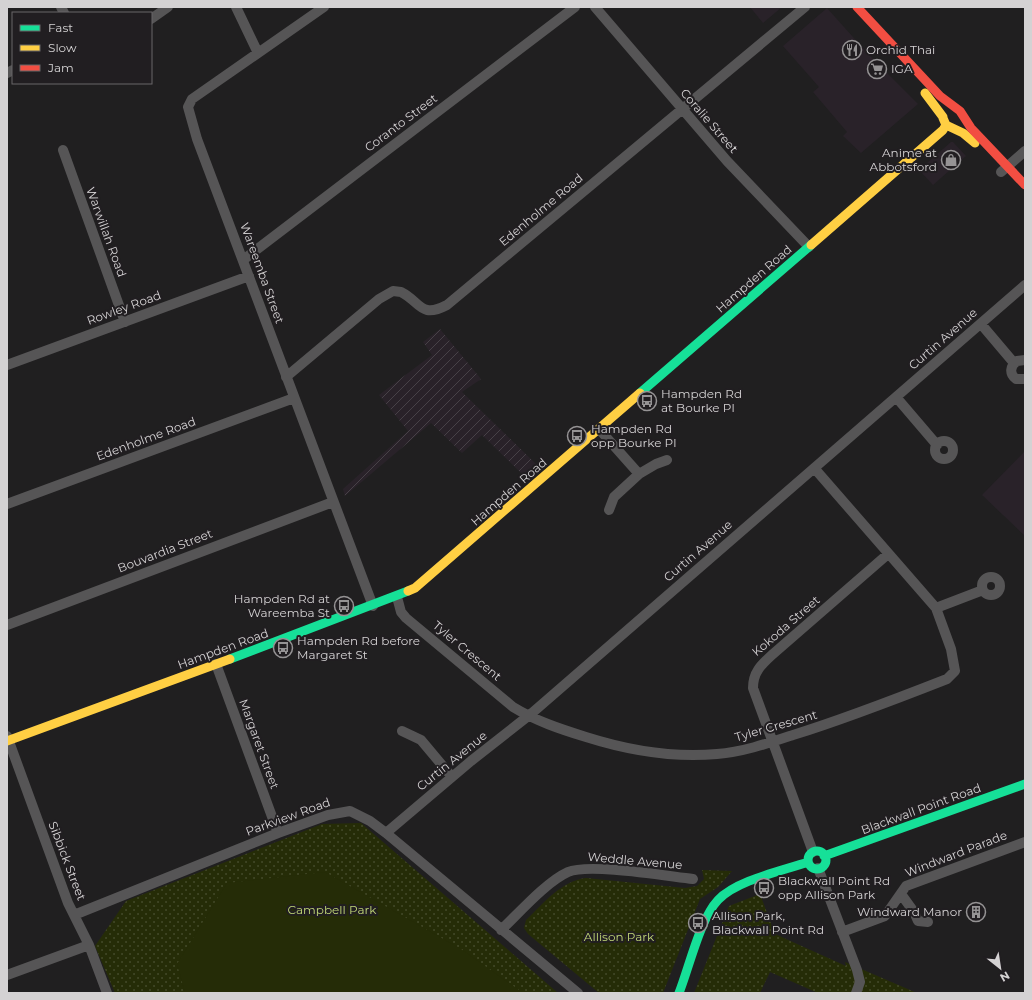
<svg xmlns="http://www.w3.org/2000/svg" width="1032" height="1000" viewBox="0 0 1032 1000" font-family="Montserrat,sans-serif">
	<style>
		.built { fill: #292229 }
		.industrial { fill: url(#industrial-furrows) }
		.park { fill: url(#park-dots) }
		.pitch { fill: #252c07 }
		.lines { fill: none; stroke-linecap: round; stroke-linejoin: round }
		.street { stroke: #565556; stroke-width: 10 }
		.fast { stroke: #16e098; stroke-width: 9 }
		.slow { stroke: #ffcf43; stroke-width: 9 }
		.jam { stroke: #f24e42; stroke-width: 9 }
		.labels { text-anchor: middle; stroke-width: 4; stroke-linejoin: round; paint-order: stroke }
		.poi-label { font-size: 12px; fill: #d4d2d3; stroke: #211e21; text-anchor: start }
		.street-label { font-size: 12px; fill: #d4d2d3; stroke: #211e21 }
		.park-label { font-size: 12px; fill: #c1d777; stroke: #211e21 }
	</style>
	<defs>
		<pattern id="industrial-furrows" width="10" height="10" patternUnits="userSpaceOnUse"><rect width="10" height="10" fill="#292229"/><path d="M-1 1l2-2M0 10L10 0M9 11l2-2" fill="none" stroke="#474147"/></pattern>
		<pattern id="park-dots" width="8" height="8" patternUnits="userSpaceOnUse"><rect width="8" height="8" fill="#252c07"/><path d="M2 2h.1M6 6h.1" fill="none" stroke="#444a2a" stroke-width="1.8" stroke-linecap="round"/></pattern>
	</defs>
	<rect width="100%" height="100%" fill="#201f20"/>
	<path class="built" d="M750 7H782L763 23Z
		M827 8 870 56 918 104 861 153 843 136 847 132 813 92 819 87 783 46Z
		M951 142H953L966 156 933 185 919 170Z
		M1025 451V536L982 495Z"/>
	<path class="industrial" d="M440 329 481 379 462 392 536 464 523 475 482 435 462 453 431 423 345 496 343 489 408 431 379 395 432 355 423 342Z"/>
	<path class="park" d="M361 823 558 993H115L95 946 126 901 322 824Z
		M702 870 732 871 718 887 700 899 663 993H599L528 934 524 928 526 920C544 903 561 881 586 878L685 888 697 886 704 879Z
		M760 894 775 934 846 966 845 962 917 993H818L770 972 760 993H694L729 906Z"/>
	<path class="pitch" d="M325 872 461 949 519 990 520 993H185L177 964 227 883Z"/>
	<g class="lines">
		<path class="street" d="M61 7 64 13
			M236 7 258 53
			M324 7 192 99 188 107 197 139 373 606
			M595 7 727 161 809 247
			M151 19 168 7
			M7 73 13 70
			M63 150 125 322
			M1001 172 1025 151
			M243 260 575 7
			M981 324 1014 363
			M1025 360 1017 361C1010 366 1009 374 1016 379H1025
			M7 365 249 276
			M286 377 379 299 393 291 401 292C421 302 420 319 447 305L805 7
			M896 397 937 445
			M599 429 639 474 614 497 609 510
			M935 450a9 9 0 1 1 18 0a9 9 0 1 1-18 0Z
			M639 474 656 464 667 460
			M7 504 294 398
			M982 586a9 9 0 1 1 18 0a9 9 0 1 1-18 0Z
			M397 597 401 612 406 618 513 707C536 721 560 729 586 737 627 750 673 758 717 754 743 752 769 743 793 735 845 719 896 699 947 679L955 671 951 649 936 608 815 469
			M936 608 983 590
			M7 625 333 502
			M216 664 278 833
			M402 731 421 740 452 777
			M7 736 68 903 89 945 107 993
			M386 833 471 761 532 713 1025 285
			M813 852 753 688C753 672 761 665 773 654L888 554
			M818 868 857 970 860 982 856 993
			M901 894 914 912 918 921 928 922
			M74 915 278 833 328 815 350 811 370 821 386 833 578 993
			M501 930C519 913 546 882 568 872 589 863 666 876 693 879
			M842 932 885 916 906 886 1025 842
			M7 975 89 945"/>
		<path class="fast" d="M640 393 811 245
			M230 659 408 591
			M808 860a9 9 0 1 1 18 0a9 9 0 1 1-18 0Z
			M824 856 1025 784
			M679 993C689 968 700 919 718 900 737 880 782 871 808 862"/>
		<path class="slow" d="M925 93 943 117
			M943 118 946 125 963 133 975 143
			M811 245 943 130 946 125
			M408 591 415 588 640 393
			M7 741 230 659"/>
		<path class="jam" d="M857 7 940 96 960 111 971 128 1025 185"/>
	</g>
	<defs>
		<symbol id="restaurant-ring" viewBox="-11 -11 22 22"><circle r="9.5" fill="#211e21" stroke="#959394" stroke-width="1.5"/><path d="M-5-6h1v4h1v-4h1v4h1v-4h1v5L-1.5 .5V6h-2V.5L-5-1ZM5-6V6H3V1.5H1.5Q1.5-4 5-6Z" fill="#959394"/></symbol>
		<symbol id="supermarket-ring" viewBox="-11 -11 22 22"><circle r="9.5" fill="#211e21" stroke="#959394" stroke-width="1.5"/><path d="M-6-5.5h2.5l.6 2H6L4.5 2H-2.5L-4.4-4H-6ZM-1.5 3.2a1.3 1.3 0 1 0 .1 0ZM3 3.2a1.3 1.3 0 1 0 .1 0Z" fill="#959394"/></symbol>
		<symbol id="shop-ring" viewBox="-11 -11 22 22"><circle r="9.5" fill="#211e21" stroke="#959394" stroke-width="1.5"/><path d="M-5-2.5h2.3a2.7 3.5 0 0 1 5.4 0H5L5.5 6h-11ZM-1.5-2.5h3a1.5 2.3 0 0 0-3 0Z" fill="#959394"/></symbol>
		<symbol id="bus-ring" viewBox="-11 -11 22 22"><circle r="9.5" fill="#211e21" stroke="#959394" stroke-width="1.5"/><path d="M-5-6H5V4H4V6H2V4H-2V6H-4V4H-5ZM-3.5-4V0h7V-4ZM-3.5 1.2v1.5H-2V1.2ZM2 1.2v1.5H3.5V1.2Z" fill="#959394"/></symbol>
		<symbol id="building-ring" viewBox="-11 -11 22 22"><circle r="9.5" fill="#211e21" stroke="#959394" stroke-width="1.5"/><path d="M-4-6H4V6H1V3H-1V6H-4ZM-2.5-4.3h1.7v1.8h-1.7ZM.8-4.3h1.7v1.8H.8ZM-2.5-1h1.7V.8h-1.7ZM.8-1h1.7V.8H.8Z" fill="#959394"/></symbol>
	</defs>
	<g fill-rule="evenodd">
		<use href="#restaurant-ring" x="841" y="39" width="22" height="22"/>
		<use href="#supermarket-ring" x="866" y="58" width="22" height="22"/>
		<use href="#shop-ring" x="940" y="149" width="22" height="22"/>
		<use href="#bus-ring" x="636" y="390" width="22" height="22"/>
		<use href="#bus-ring" x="566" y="425" width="22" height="22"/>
		<use href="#bus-ring" x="333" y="595" width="22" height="22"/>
		<use href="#bus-ring" x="272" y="637" width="22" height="22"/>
		<use href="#bus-ring" x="753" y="877" width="22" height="22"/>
		<use href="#building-ring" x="965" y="901" width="22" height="22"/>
		<use href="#bus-ring" x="687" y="912" width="22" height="22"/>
	</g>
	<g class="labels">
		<g class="poi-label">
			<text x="866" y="54">Orchid Thai</text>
			<text x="891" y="73">IGA</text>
			<text x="937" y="157" text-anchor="end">Anime at<tspan x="937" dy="14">Abbotsford</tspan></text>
			<text x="661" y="398">Hampden Rd<tspan x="661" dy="14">at Bourke Pl</tspan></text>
			<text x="591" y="433">Hampden Rd<tspan x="591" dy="14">opp Bourke Pl</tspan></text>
			<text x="330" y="603" text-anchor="end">Hampden Rd at<tspan x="330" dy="14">Wareemba St</tspan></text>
			<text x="297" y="645">Hampden Rd before<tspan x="297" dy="14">Margaret St</tspan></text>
			<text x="778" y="885">Blackwall Point Rd<tspan x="778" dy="14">opp Allison Park</tspan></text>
			<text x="962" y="916" text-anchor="end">Windward Manor</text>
			<text x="712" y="920">Allison Park,<tspan x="712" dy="14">Blackwall Point Rd</tspan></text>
		</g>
		<g class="street-label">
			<text transform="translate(709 121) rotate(49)" y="4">Coralie Street</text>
			<text transform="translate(401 123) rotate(-37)" y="4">Coranto Street</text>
			<text transform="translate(541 210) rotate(-40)" y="4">Edenholme Road</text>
			<text transform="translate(106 232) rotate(70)" y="4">Warwillah Road</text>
			<text transform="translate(262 273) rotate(70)" y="4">Wareemba Street</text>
			<text transform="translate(754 279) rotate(-41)" y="4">Hampden Road</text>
			<text transform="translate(124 308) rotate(-20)" y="4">Rowley Road</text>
			<text transform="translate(943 339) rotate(-41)" y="4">Curtin Avenue</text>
			<text transform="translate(146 439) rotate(-20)" y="4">Edenholme Road</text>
			<text transform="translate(509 492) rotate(-41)" y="4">Hampden Road</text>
			<text transform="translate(165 551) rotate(-21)" y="4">Bouvardia Street</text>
			<text transform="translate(698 551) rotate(-41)" y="4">Curtin Avenue</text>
			<text transform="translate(786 626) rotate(-41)" y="4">Kokoda Street</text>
			<text transform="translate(223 649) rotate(-20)" y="4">Hampden Road</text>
			<text transform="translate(467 651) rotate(40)" y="4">Tyler Crescent</text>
			<text transform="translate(776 726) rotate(-16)" y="4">Tyler Crescent</text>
			<text transform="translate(259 744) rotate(70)" y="4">Margaret Street</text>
			<text transform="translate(452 761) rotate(-39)" y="4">Curtin Avenue</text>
			<text transform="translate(921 809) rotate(-20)" y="4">Blackwall Point Road</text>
			<text transform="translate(288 817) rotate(-20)" y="4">Parkview Road</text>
			<text transform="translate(956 854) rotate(-21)" y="4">Windward Parade</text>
			<text transform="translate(67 861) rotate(69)" y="4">Sibbick Street</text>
			<text transform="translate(635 861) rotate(5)" y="4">Weddle Avenue</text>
		</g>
		<g class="park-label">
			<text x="332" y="914">Campbell Park</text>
			<text x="619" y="941">Allison Park</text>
		</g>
	</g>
	<rect width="1032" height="1000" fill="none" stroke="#d4d2d3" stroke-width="16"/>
	<rect x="12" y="12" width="140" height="72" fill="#211e21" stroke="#696668"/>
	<rect x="20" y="25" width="20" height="6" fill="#16e098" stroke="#696668"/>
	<text x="48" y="32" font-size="12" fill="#d4d2d3">Fast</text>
	<rect x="20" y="45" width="20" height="6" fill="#ffcf43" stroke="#696668"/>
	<text x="48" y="52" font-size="12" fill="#d4d2d3">Slow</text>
	<rect x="20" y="65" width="20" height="6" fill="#f24e42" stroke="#696668"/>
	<text x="48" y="72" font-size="12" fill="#d4d2d3">Jam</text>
	<g transform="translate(1000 968) rotate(150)" stroke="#211e21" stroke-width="3" paint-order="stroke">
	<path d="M0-3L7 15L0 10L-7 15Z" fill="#d4d2d3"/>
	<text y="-6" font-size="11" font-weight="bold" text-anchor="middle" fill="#d4d2d3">N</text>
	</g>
</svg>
